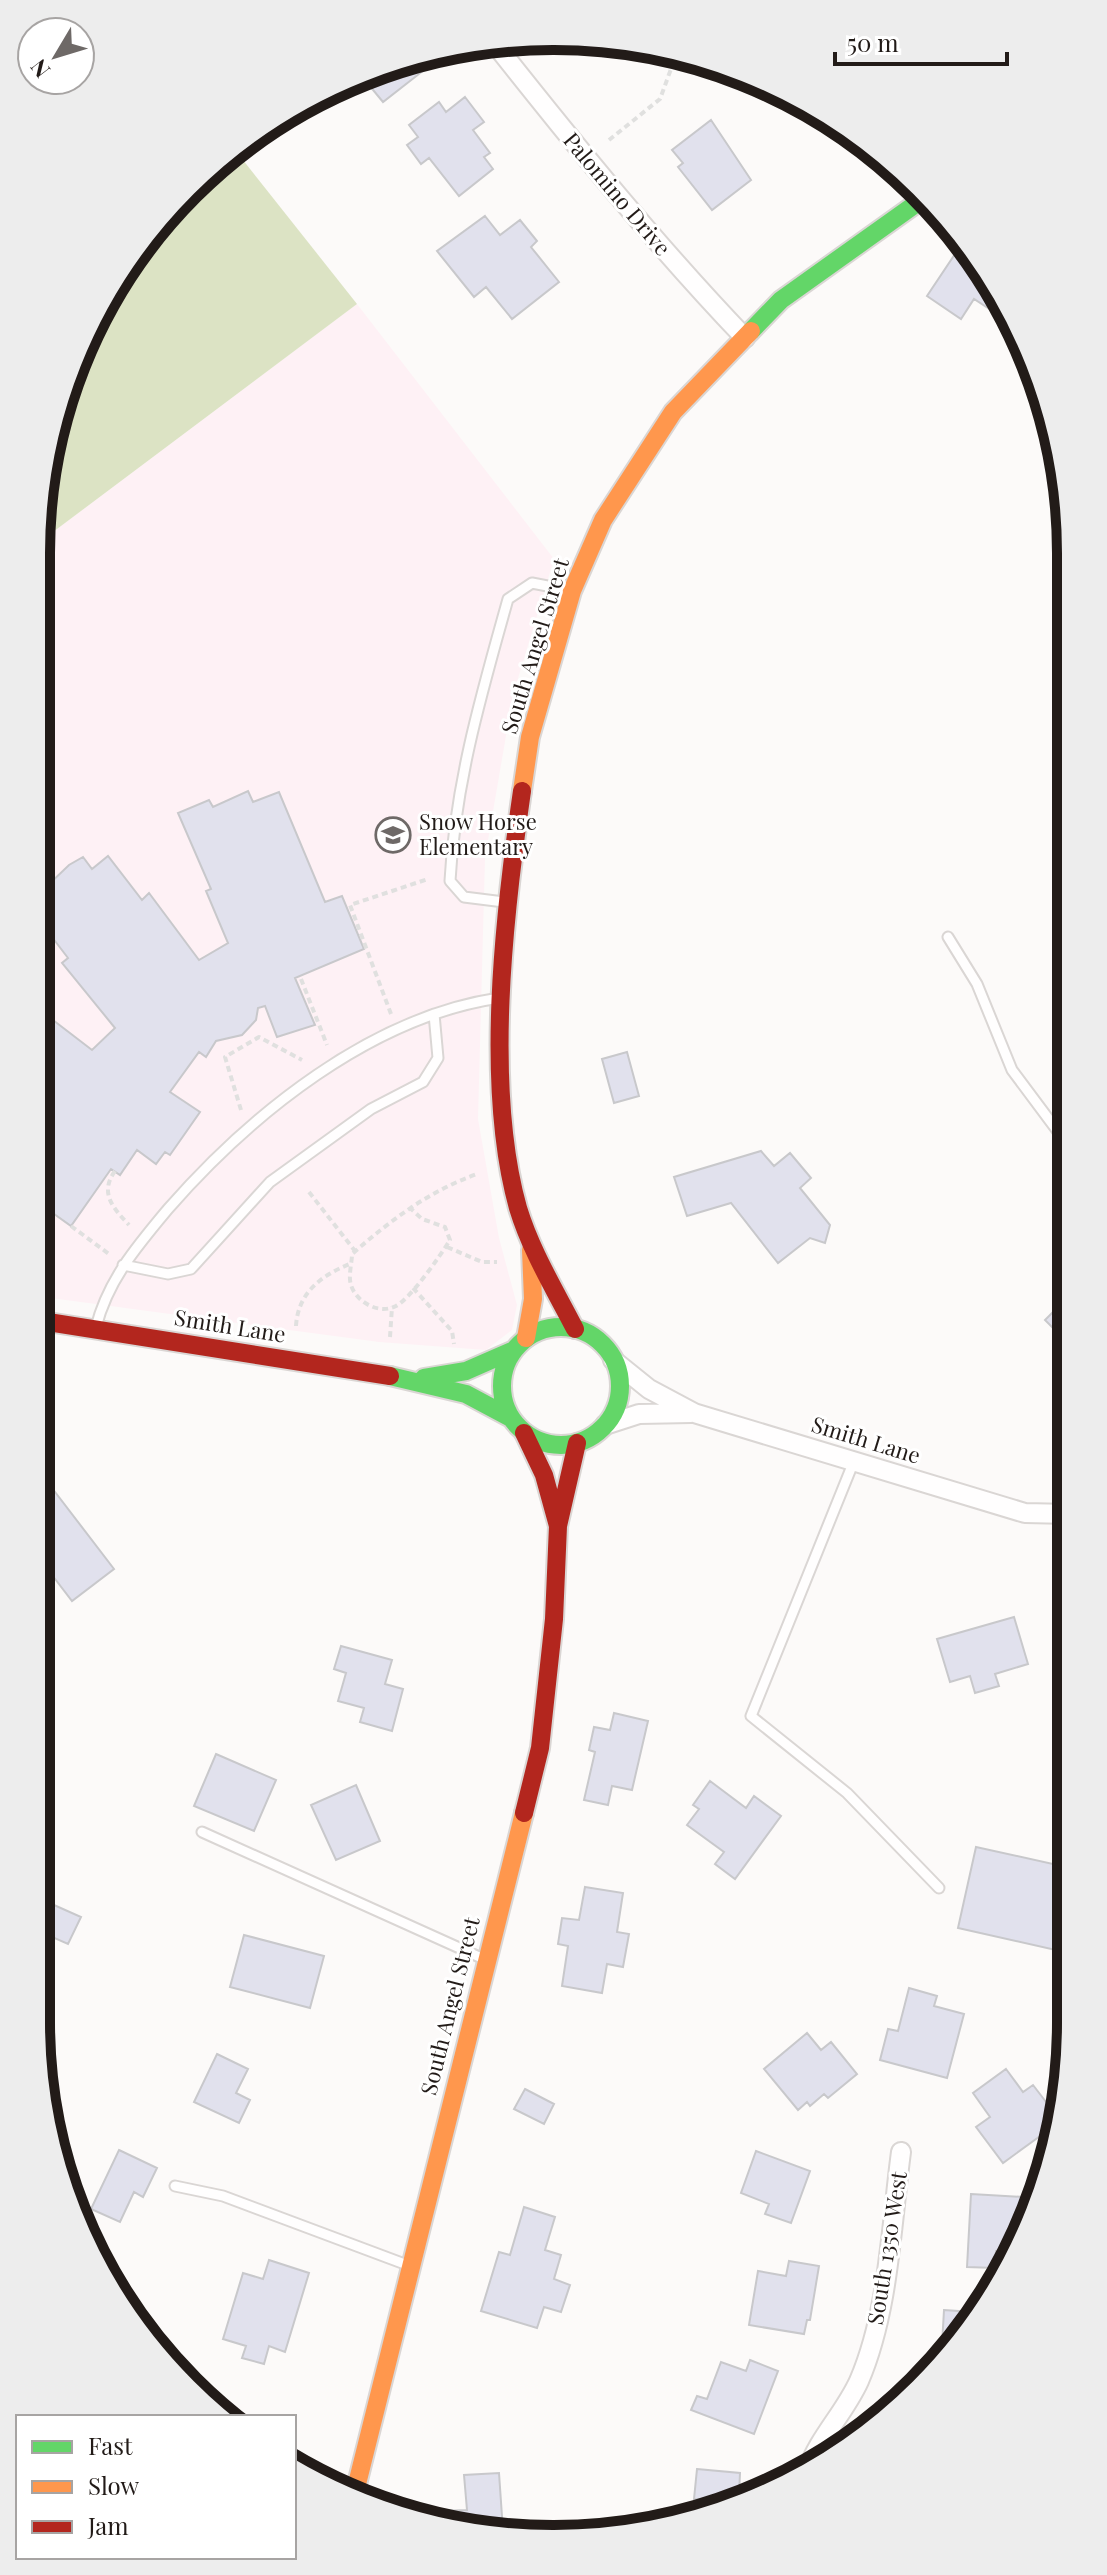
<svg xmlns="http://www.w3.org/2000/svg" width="1107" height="2575" viewBox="0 0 1107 2575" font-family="'Playfair Display',serif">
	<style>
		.education { fill: #fef1f5 }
		.green { fill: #dce3c4 }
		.building { fill: #e1e1ed; stroke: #c8c8cb; stroke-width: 2 }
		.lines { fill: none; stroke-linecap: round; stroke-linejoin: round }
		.lane-casing { stroke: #dad6d4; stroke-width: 13 }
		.street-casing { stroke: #dad6d4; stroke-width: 22 }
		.fast-casing { stroke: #dad6d4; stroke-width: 22 }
		.slow-casing { stroke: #dad6d4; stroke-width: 22 }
		.jam-casing { stroke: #dad6d4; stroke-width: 22 }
		.path { stroke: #e0e0df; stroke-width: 4; stroke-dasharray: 6 4; stroke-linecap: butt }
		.lane { stroke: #fffefe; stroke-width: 9 }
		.street { stroke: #fffefe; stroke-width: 18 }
		.fast { stroke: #63d668; stroke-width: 18 }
		.slow { stroke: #ff974d; stroke-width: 18 }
		.jam { stroke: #b3261e; stroke-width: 18 }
		.labels { text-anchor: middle; stroke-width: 6; stroke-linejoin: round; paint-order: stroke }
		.street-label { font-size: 22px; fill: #221b18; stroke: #fff }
		.poi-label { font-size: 22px; fill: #221b18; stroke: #fff; text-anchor: start }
		.rim { fill: none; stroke: #221b18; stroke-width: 10 }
	</style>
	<rect width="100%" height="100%" fill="#fcfaf9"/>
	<path class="education" d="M357 304 554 559 513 695 485 858 478 1119 499 1238 517 1305 512 1330 486 1350 379 1342 36 1296V1201L71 1225 111 1169 120 1175 137 1150 165 1152 200 1112 170 1092 199 1052 216 1041 242 1035 256 1020 258 1008 265 1006 277 1037 314 1025 295 978 363 949 342 896 325 902 279 792 253 802 248 792 213 807 209 800 178 813 211 889 206 892 228 943 199 960 149 894 142 900 108 856 92 869 83 858 69 865 43 889 50 901 36 913 37 544Z
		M36 916 68 958 62 963 115 1028 92 1050 50 1017 44 1025 36 1019Z"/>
	<path class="green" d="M239 155 357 304 37 544 64 387 165 212Z"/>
	<path class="building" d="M431 61 433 63 383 102 364 79Z
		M465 97 484 122 473 130 490 153 484 157 493 169 459 196 429 158 421 164 407 145 418 137 409 125 439 102 446 112Z
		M816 115 832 123 826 128Z
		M711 120 751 180 712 210 678 167 683 163 672 150Z
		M485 216 500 235 520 220 537 241 531 247 559 282 512 319 486 287 474 297 437 251Z
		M963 242 1003 306 997 314 974 299 961 319 927 296Z
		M1030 352 1031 355 1035 368 1024 359Z
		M248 791 253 802 279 792 325 902 342 896 364 949 295 978 315 1025 277 1037 265 1006 258 1008 256 1020 242 1035 216 1041 206 1057 199 1052 170 1092 200 1112 170 1155 165 1152 156 1164 137 1150 120 1175 111 1169 71 1226 36 1201V1019L44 1025 49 1017 92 1050 115 1028 62 963 68 958 36 916 50 901 43 890 69 865 83 857 92 869 108 856 142 900 149 893 199 960 228 943 206 891 211 889 178 813 209 800 213 807Z
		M627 1052 639 1096 614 1103 602 1059Z
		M761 1151 774 1166 790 1153 811 1178 800 1188 830 1225 825 1243 810 1238 778 1263 731 1203 687 1216 674 1177Z
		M1069 1296V1344L1045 1320Z
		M39 1471 114 1569 72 1601 36 1554V1474Z
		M1014 1617 1028 1664 995 1674 999 1686 975 1693 970 1676 950 1682 937 1639Z
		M341 1646 392 1660 385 1684 403 1689 392 1731 360 1722 364 1708 338 1701 346 1673 334 1669Z
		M614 1713 648 1721 632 1790 612 1786 608 1805 584 1800 595 1752 589 1750 594 1727 610 1730Z
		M216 1754 276 1780 254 1831 194 1806Z
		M710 1781 746 1808 754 1796 781 1816 735 1879 715 1864 724 1852 687 1825 699 1809 693 1805Z
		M356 1785 380 1841 336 1860 311 1805Z
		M976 1847 1071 1868 1069 1953 958 1928Z
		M585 1887 623 1893 617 1932 629 1934 623 1967 607 1964 602 1993 562 1986 568 1946 558 1944 562 1918 579 1920Z
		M45 1901 81 1917 68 1944 36 1930Z
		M244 1935 324 1956 310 2008 230 1987Z
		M909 1988 937 1996 934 2006 964 2014 947 2078 880 2060 888 2029 898 2031Z
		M807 2033 821 2050 831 2042 857 2074 828 2098 824 2094 810 2106 807 2102 798 2110 764 2069Z
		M217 2054 248 2069 236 2093 250 2100 239 2123 194 2102Z
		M1006 2069 1023 2092 1033 2085 1056 2115 1054 2126 1003 2163 976 2127 990 2117 973 2093Z
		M525 2089 554 2104 544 2124 514 2109Z
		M119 2150 157 2168 143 2197 134 2192 120 2222 91 2209Z
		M756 2151 810 2171 791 2223 765 2214 769 2204 741 2193Z
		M971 2194 1024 2197 1023 2224 1007 2252 996 2251 995 2268 967 2267Z
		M524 2207 555 2217 545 2250 561 2255 554 2279 570 2285 561 2312 544 2307 537 2328 481 2311 499 2252 510 2255Z
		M269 2260 309 2273 285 2352 269 2346 264 2364 242 2358 246 2346 223 2339 243 2273 263 2279Z
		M789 2261 819 2266 810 2320H807L804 2334 749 2325 758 2271 786 2276Z
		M944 2310 972 2312 942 2363H941Z
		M750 2360 778 2371 754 2434 691 2410 697 2396 707 2399 721 2362 746 2371Z
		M697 2469 740 2473 739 2495 720 2501 694 2499Z
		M499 2473 503 2531 443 2526 442 2511 467 2510 464 2475Z"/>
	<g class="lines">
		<defs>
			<path id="lane" d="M504 902 464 897 450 881C455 783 482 692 508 599L532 583 568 590
				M948 937 977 984 1012 1070 1068 1145
				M36 1220 46 1208
				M123 1265 168 1274 191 1269 270 1182 371 1109 423 1082 438 1058 434 1014
				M96 1327C108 1280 137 1246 168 1209 251 1114 371 1017 499 998
				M854 1461 751 1716 847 1793 939 1888
				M202 1832 486 1960
				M175 2186 223 2196 410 2266"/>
			<path id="street" d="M495 44C575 145 656 245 745 338
				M613 1360 649 1389 694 1413 1025 1513 1070 1514
				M605 1425 639 1414 691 1413
				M807 2472C818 2438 844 2414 859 2381 889 2311 891 2227 901 2152"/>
			<path id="fast" d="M751 331 781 300 924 198
				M502 1386a59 59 0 1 1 118 0a59 59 0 1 1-118 0Z
				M390 1376 466 1394 511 1418
				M424 1378 466 1371 514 1350"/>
			<path id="slow" d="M522 791 530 737 572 591 603 520 673 412 751 331
				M526 1338 533 1299 531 1250
				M355 2492 524 1813"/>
			<path id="jam" d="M522 791C504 915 484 1086 518 1208 531 1251 555 1290 575 1329
				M36 1317 48 1322 390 1376
				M524 1433 544 1475 558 1526
				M524 1813 540 1748 554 1619 558 1526 577 1443"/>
		</defs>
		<use href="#lane" class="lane-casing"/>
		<use href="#street" class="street-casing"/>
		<use href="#fast" class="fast-casing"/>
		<use href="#slow" class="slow-casing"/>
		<use href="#jam" class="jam-casing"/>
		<path class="path" d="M609 140 660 99 675 58
			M301 979 327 1045
			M391 1014 350 905 428 879
			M241 1110 225 1057 259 1037 302 1060
			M115 1171C99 1193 113 1208 129 1225
			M309 1192 355 1251
			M409 1207 422 1219 445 1227 450 1240C440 1256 411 1298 396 1306 379 1315 356 1302 351 1285 348 1276 352 1263 352 1254 391 1220 429 1191 477 1174
			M71 1226 109 1254
			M447 1247 482 1262H497
			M413 1288 452 1331 454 1344
			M296 1326C298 1292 322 1275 352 1263
			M390 1337 392 1307"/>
		<use href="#lane" class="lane"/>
		<use href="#street" class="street"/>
		<use href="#fast" class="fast"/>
		<use href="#slow" class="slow"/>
		<use href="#jam" class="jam"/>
	</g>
	<defs>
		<symbol id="school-ring" viewBox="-11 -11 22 22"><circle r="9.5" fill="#fff" stroke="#6e6967" stroke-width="1.5"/><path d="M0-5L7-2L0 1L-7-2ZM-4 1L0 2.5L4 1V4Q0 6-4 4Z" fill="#6e6967"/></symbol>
	</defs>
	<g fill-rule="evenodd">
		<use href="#school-ring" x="373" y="815" width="40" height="40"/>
	</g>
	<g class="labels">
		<g class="street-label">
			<text transform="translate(617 194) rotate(50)" y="8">Palomino Drive</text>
			<text transform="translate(535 646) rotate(-73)" y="8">South Angel Street</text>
			<text transform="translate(230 1326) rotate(9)" y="8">Smith Lane</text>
			<text transform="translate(866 1440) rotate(17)" y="8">Smith Lane</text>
			<text transform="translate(450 2006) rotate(-76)" y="8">South Angel Street</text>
			<text transform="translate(887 2248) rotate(-81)" y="8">South 1350 West</text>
		</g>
		<g class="poi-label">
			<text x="419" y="830">Snow Horse<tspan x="419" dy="25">Elementary</tspan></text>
		</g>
	</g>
	<path d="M0 0H1107V2575H0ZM553 50H554A503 503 0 0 1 1057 553V2022A503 503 0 0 1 554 2525H553A503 503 0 0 1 50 2022V553A503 503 0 0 1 553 50Z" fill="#ededed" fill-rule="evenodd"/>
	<path class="rim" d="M553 50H554A503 503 0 0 1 1057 553V2022A503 503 0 0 1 554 2525H553A503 503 0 0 1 50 2022V553A503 503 0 0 1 553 50Z"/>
	<rect x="16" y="2415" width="280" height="144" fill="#ffffff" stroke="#a7a4a3" stroke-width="2"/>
	<rect x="32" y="2441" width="40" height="12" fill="#63d668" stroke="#a7a4a3" stroke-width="2"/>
	<text x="88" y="2455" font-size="24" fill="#221b18">Fast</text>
	<rect x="32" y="2481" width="40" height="12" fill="#ff974d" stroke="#a7a4a3" stroke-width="2"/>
	<text x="88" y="2495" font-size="24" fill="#221b18">Slow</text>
	<rect x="32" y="2521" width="40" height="12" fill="#b3261e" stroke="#a7a4a3" stroke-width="2"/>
	<text x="88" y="2535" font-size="24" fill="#221b18">Jam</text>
	<g transform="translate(56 56) rotate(232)"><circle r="38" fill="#ffffff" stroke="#a7a4a3" stroke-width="2"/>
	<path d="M0-6L14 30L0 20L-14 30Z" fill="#6e6967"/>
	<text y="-12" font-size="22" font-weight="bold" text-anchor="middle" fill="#221b18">N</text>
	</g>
	<path d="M835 52v12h172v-12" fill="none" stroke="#221b18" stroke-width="4"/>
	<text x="847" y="52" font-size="24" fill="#221b18" stroke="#ffffff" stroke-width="6" paint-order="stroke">50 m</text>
</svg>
